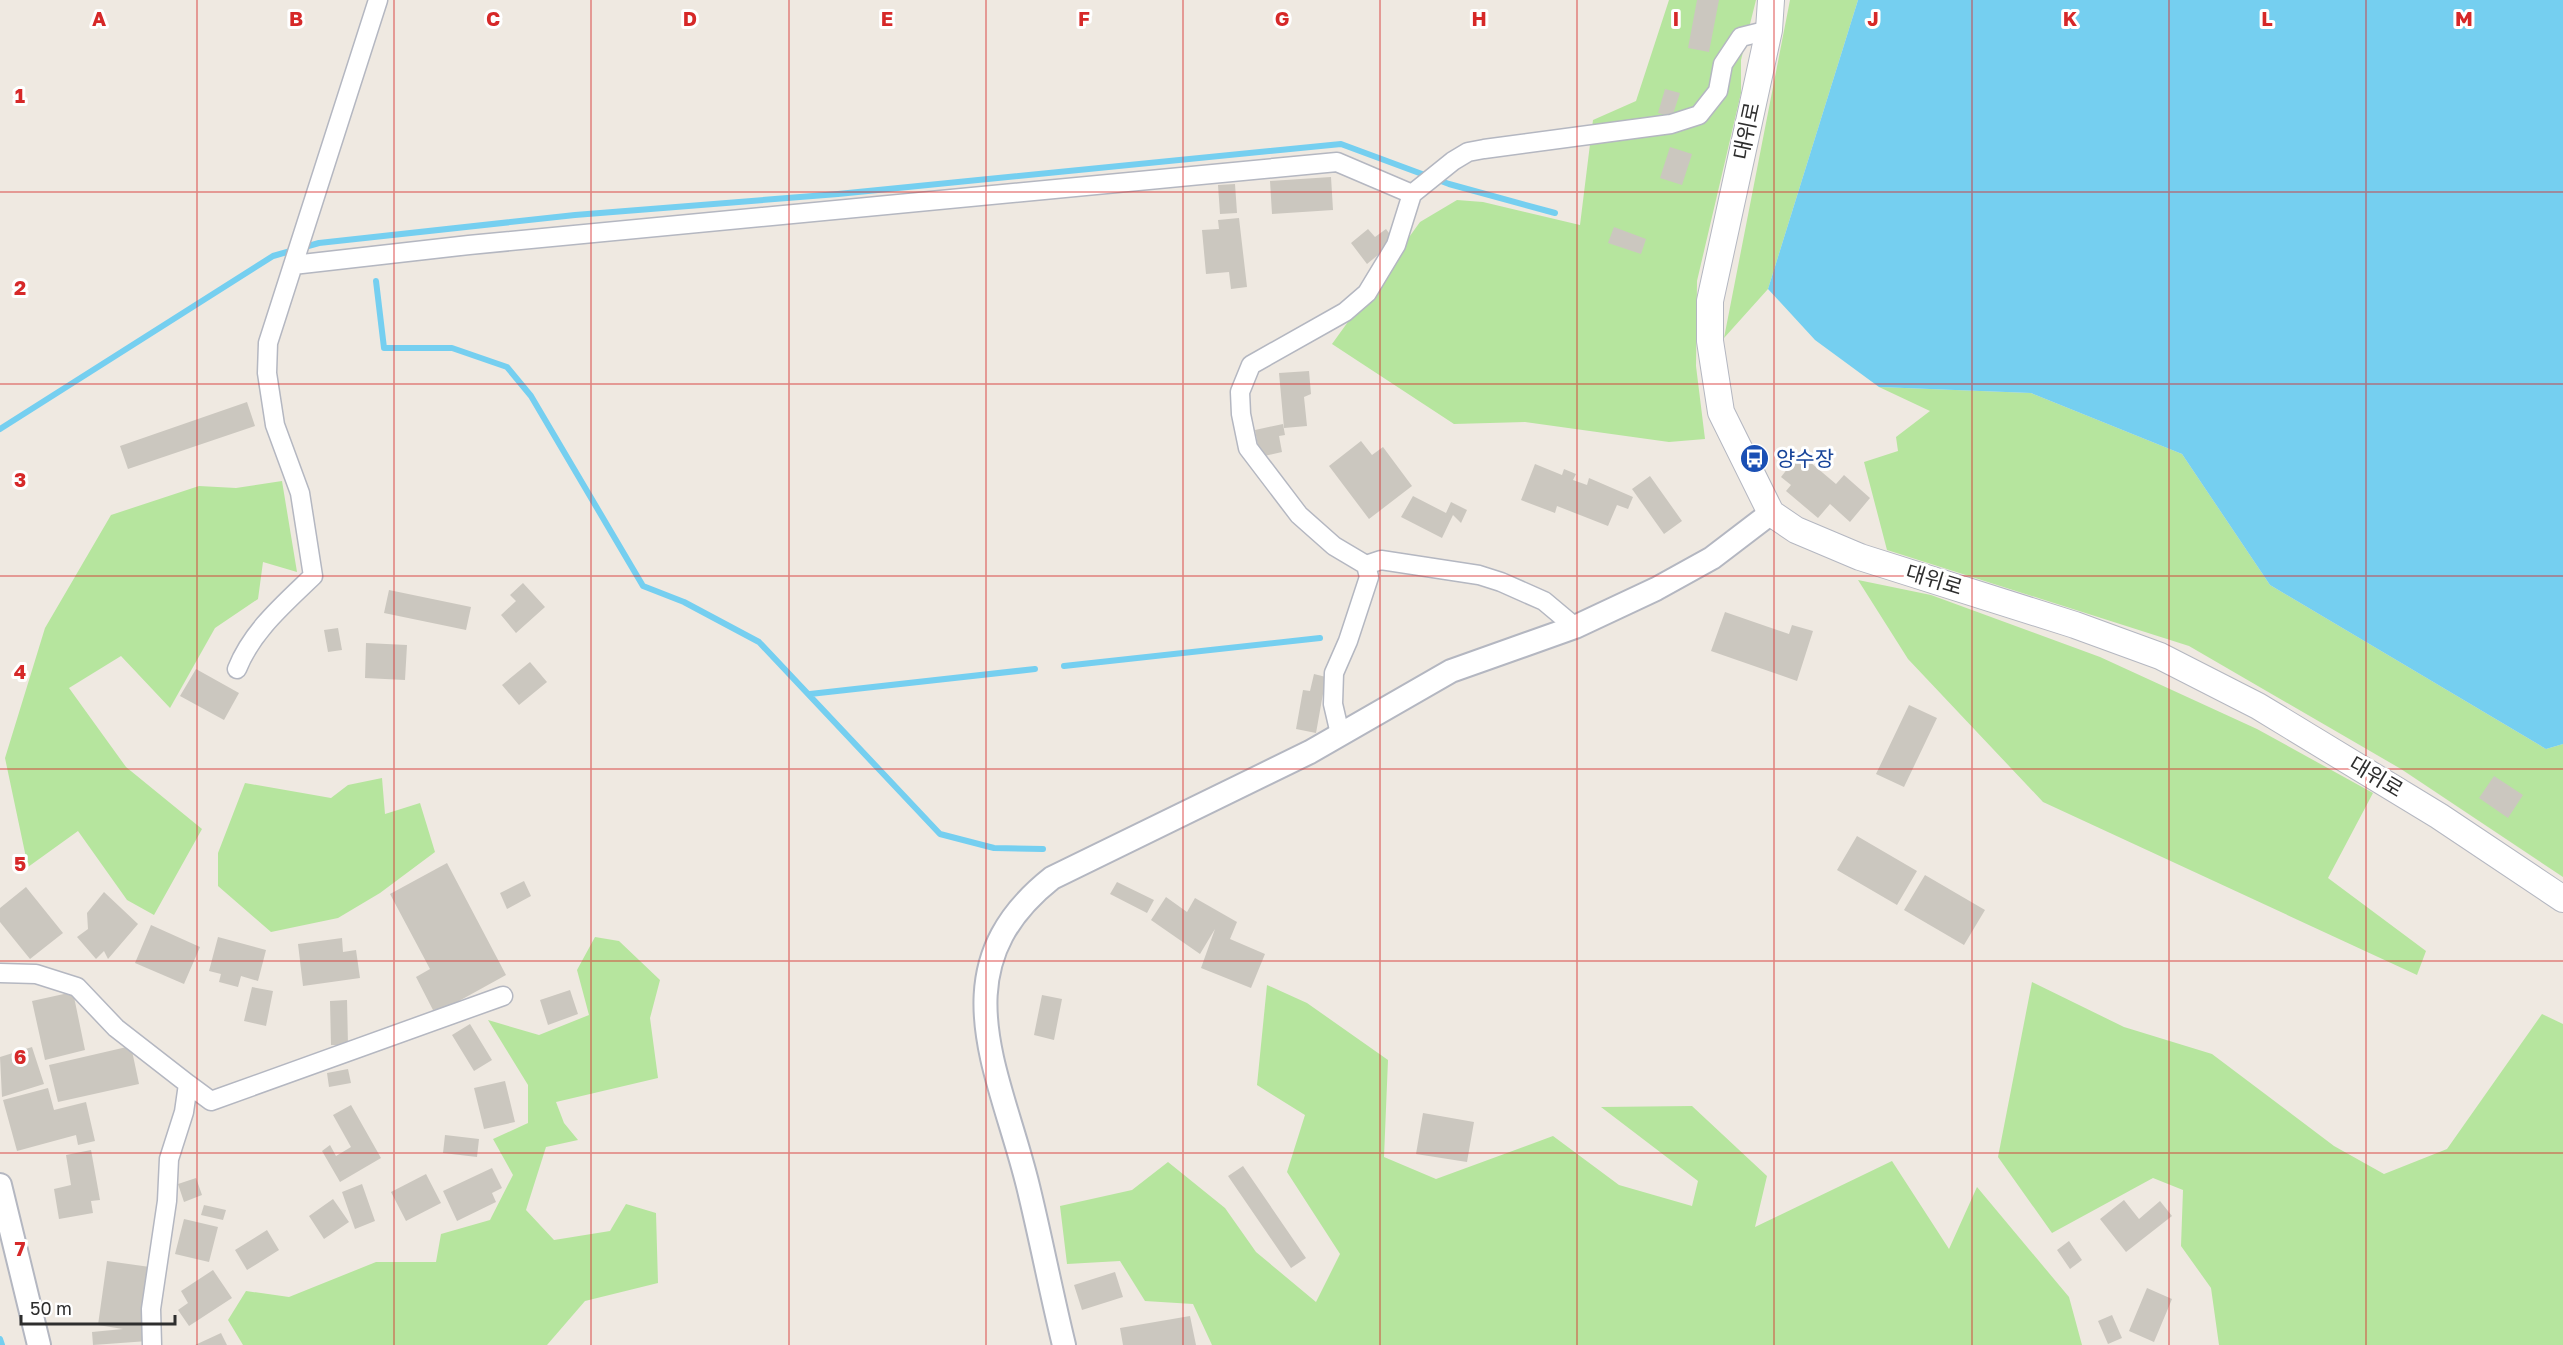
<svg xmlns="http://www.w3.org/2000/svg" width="2563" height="1345" viewBox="0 0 2563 1345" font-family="'Golos Text','Noto Sans KR',sans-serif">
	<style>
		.green { fill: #b6e59e }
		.water { fill: #75cff0 }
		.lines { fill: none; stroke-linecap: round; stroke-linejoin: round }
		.stream { stroke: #75cff0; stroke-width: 6 }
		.building { fill: #cbc7bf }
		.minor-casing { stroke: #b4b7c1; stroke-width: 21 }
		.tertiary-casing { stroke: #b4b7c1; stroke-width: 26 }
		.secondary-casing { stroke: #b4b7c1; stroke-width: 28 }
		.minor { stroke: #fff; stroke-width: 18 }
		.tertiary { stroke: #fff; stroke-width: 22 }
		.secondary { stroke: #fff; stroke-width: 26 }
		.grid { fill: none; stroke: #d62828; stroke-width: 1.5; stroke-opacity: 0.55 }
		.labels { text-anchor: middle; stroke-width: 6; stroke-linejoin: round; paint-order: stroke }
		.street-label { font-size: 21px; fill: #2e2e2e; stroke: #fff }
		.transit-label { font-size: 21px; fill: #164399; stroke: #fff; text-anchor: start }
		.grid-label { font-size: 20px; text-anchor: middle; font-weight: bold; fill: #d62828; stroke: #fff; stroke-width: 6; stroke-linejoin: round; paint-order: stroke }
	</style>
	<rect width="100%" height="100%" fill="#efe9e1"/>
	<path class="green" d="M1669 0H1756L1741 60V93L1697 281 1696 366 1705 439 1669 442 1525 422 1454 424 1332 344 1420 222 1457 200 1483 202 1580 225 1593 120 1636 101Z
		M1790 0H1858L1768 289 1724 338Z
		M1879 387 2031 393 2182 454 2270 585 2546 749 2563 744V877L2401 769 2189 646 1887 550 1864 462 1898 451 1896 437 1930 411Z
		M282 481 297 572 263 562 258 599 215 628 170 708 121 656 69 688 126 767 202 829 154 915 127 900 78 831 28 867 5 758 45 628 111 515 199 486 236 488Z
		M1858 580 1931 595 2100 657 2257 729 2373 793 2328 878 2426 951 2417 975 2043 802 1908 659Z
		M382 778 385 814 420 803 435 852 380 893 338 918 271 932 218 886V853L245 783 331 798 348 785Z
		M595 937 619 941 660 980 650 1018 658 1078 556 1102 564 1123 578 1140 546 1147 526 1210 554 1240 610 1231 626 1204 656 1213 658 1283 585 1301 547 1345H243L228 1320 246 1291 289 1297 376 1262H436L441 1234 490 1220 513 1175 493 1139 528 1123V1085L488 1020 539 1035 589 1015 577 970Z
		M2032 982 2124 1027 2212 1054 2334 1146 2384 1174 2447 1149 2542 1014 2563 1024V1345H2219L2211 1288 2181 1246 2183 1190 2153 1178 2052 1233 1998 1157Z
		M1267 985 1307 1003 1388 1060 1384 1157 1436 1179 1553 1136 1619 1185 1692 1206 1698 1181 1601 1107 1692 1106 1767 1176 1755 1227 1892 1161 1949 1249 1977 1187 2069 1297 2082 1345H1212L1193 1304 1145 1301 1120 1261 1067 1264 1060 1206 1132 1190 1168 1162 1225 1208 1256 1252 1316 1302 1340 1254 1287 1172 1305 1115 1257 1085Z"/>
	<path class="water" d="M1858 0H2563V744L2546 749 2270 585 2182 454 2031 393 1879 387 1815 340 1768 289Z"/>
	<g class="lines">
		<path class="stream" d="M376 281 384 348H452L507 367 531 396 643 586 684 602 759 642 940 834 994 848 1043 849
			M0 429 273 256 319 243 575 215 838 194 1341 144 1449 184 1555 213
			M1064 666 1320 638
			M810 694 1035 669
			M0 1339 2 1345"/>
	</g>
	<path class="building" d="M1697 0H1719L1709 52 1688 48Z
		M1665 89 1680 93 1672 117 1658 113Z
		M1670 147 1692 154 1682 185 1660 178Z
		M1331 177 1333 210 1272 214 1270 181Z
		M1235 184 1237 213 1220 214 1218 185Z
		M1239 218 1247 287 1231 289 1229 272 1206 274 1202 230 1219 229 1218 220Z
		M1614 227 1646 239 1641 254 1608 243Z
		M1368 229 1375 237 1386 229 1395 241 1367 264 1351 243Z
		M1309 371 1311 394 1304 397 1307 426 1284 428 1279 373Z
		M247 402 255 426 128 469 120 446Z
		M1283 424 1285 435 1279 436 1282 452 1260 457 1255 430Z
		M1361 441 1372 455 1383 447 1412 486 1369 519 1329 466Z
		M1795 459 1805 468 1810 462 1836 484 1844 475 1870 498 1850 522 1830 504 1818 518 1786 491 1791 485 1781 477Z
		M1535 464 1562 475 1564 469 1576 474 1573 480 1587 485 1589 478 1633 497 1628 509 1617 505 1608 526 1557 506 1555 513 1521 500Z
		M1650 476 1682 521 1664 534 1632 489Z
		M1413 496 1446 513 1451 502 1467 510 1461 523 1453 515 1442 538 1401 517Z
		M523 583 545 607 516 633 501 615 516 601 510 595Z
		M389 590 471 607 466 630 384 613Z
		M1725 612 1789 634 1792 625 1813 631 1797 681 1711 651Z
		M338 628 342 650 328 652 324 630Z
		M366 643 407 645 405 680 365 678Z
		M530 662 547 682 519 705 502 685Z
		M196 669 239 693 224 720 180 696Z
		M1314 674 1326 677 1316 733 1296 729 1303 690 1310 691Z
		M1909 705 1937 718 1904 787 1876 774Z
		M2494 776 2523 795 2508 818 2479 798Z
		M1857 836 1917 871 1897 905 1837 870Z
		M447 863 506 975 448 1007 433 1010 416 977 430 969 390 894Z
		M1925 875 1985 910 1964 945 1904 910Z
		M524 881 531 896 507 909 500 893Z
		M1117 882 1154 900 1147 913 1110 894Z
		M26 887 63 933 30 959 0 922V908Z
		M104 892 138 924 108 959 104 951 96 959 77 937 88 929 87 913Z
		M1166 897 1187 912 1195 898 1237 922 1230 939 1265 954 1251 988 1201 968 1215 929 1200 954 1151 920Z
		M151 925 200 947 184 984 135 963Z
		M218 937 266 950 258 981 241 976 238 987 219 982 221 974 209 971Z
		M342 938 343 952 356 950 360 978 303 986 298 944Z
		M252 987 273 991 266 1026 244 1021Z
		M570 990 578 1014 548 1025 540 1000Z
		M73 992 85 1050 45 1060 32 1001Z
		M1042 995 1062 999 1054 1040 1034 1035Z
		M347 1000 348 1045H331L330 1001Z
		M470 1024 492 1060 474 1071 452 1035Z
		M131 1046 139 1084 58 1102 49 1065Z
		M32 1047 44 1084 2 1097 0 1057Z
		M348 1069 351 1083 329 1087 327 1073Z
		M505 1081 515 1122 484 1129 474 1088Z
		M48 1088 54 1110 86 1102 95 1141 78 1145 76 1135 17 1151 3 1100Z
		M351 1105 381 1158 340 1182 322 1151 330 1145 336 1156 351 1147 333 1115Z
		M1423 1113 1474 1122 1467 1162 1416 1154Z
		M445 1135 479 1139 477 1157 443 1153Z
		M91 1150 100 1200 91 1201 93 1213 59 1219 54 1189 71 1185 66 1155Z
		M1243 1166 1306 1258 1291 1268 1228 1176Z
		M492 1168 502 1188 492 1193 496 1202 457 1221 443 1191Z
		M426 1174 441 1203 406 1221 391 1192Z
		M196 1178 202 1195 184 1202 178 1184Z
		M362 1184 375 1221 355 1229 342 1192Z
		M333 1199 349 1222 324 1239 309 1216Z
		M2124 1200 2139 1219 2160 1201 2172 1216 2126 1252 2100 1219Z
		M204 1205 226 1210 223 1220 201 1215Z
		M184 1219 218 1227 209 1262 175 1254Z
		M267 1230 279 1250 247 1270 235 1250Z
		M2069 1241 2082 1260 2070 1269 2057 1250Z
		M107 1261 150 1267 142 1327H147L148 1341 93 1345 92 1332 123 1329 98 1325Z
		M213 1270 232 1298 189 1326 178 1310 188 1303 181 1291Z
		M1115 1272 1123 1297 1082 1310 1074 1285Z
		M2147 1288 2172 1299 2154 1342 2129 1331Z
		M2112 1315 2122 1338 2108 1344 2098 1321Z
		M1190 1316 1196 1345H1123L1120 1328Z
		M221 1333 227 1345H195Z"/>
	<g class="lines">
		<defs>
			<path id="minor" d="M293 265 469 245 1337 162 1412 194
				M1366 565 1381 560 1479 575 1501 582 1544 601 1575 627
				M237 669C252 631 284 604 313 576L300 493 275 425 267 373 268 343 378 0
				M1340 734 1333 704 1334 673 1348 641 1369 577 1366 565 1334 546 1299 515 1248 448 1241 414 1240 392 1251 365 1345 312 1367 293 1396 245 1412 194 1453 161 1468 152 1484 149 1671 124 1699 115 1718 91 1723 64 1741 37 1769 30
				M0 973 36 974 77 987 116 1028 188 1084 184 1112 169 1159 167 1201 151 1309 152 1345
				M188 1084 211 1101 503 996"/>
			<path id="tertiary" d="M0 1185 39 1345
				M1064 1345C1051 1292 1041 1239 1028 1186 1000 1071 937 969 1052 878L1310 752 1451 671 1575 627 1656 589 1712 558 1771 513"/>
			<path id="secondary" d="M1771 0 1769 30 1710 301V341L1721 412 1771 513 1796 530 1860 557 2075 625 2160 656 2258 706 2439 816 2563 899"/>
		</defs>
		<use href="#minor" class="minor-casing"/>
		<use href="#tertiary" class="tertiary-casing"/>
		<use href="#secondary" class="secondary-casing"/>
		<use href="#minor" class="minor"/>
		<use href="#tertiary" class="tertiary"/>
		<use href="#secondary" class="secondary"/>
	</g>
	<path class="grid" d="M197 0V1345M394 0V1345M591 0V1345M789 0V1345M986 0V1345M1183 0V1345M1380 0V1345M1577 0V1345M1774 0V1345M1972 0V1345M2169 0V1345M2366 0V1345M0 192H2563M0 384H2563M0 576H2563M0 769H2563M0 961H2563M0 1153H2563"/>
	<defs>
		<symbol id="bus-disc" viewBox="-11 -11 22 22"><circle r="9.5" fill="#1a4fb4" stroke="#fff"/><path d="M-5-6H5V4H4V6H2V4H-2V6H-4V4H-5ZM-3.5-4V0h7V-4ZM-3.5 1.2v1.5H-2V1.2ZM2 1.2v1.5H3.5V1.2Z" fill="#fff"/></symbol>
	</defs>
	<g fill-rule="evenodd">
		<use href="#bus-disc" x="1738" y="442" width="33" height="33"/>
	</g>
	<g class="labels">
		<g class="street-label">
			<text transform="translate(1747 131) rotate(-78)" y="7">대위로</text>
			<text transform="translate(1934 580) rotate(17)" y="7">대위로</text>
			<text transform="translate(2376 777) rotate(31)" y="7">대위로</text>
		</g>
		<g class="transit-label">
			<text x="1776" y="466">양수장</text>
		</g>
	</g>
	<g class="grid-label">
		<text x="99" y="26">A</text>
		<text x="296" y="26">B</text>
		<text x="493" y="26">C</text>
		<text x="690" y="26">D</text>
		<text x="887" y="26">E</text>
		<text x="1084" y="26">F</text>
		<text x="1282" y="26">G</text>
		<text x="1479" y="26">H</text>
		<text x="1676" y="26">I</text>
		<text x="1873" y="26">J</text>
		<text x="2070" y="26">K</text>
		<text x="2267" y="26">L</text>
		<text x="2464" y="26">M</text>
		<text x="20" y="103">1</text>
		<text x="20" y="295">2</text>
		<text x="20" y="487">3</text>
		<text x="20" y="679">4</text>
		<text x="20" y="871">5</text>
		<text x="20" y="1064">6</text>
		<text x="20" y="1256">7</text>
	</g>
	<path d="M21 1315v9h154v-9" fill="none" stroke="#2e2e2e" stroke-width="3"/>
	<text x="30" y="1315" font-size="18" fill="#2e2e2e" stroke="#ffffff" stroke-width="4.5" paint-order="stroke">50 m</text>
</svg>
